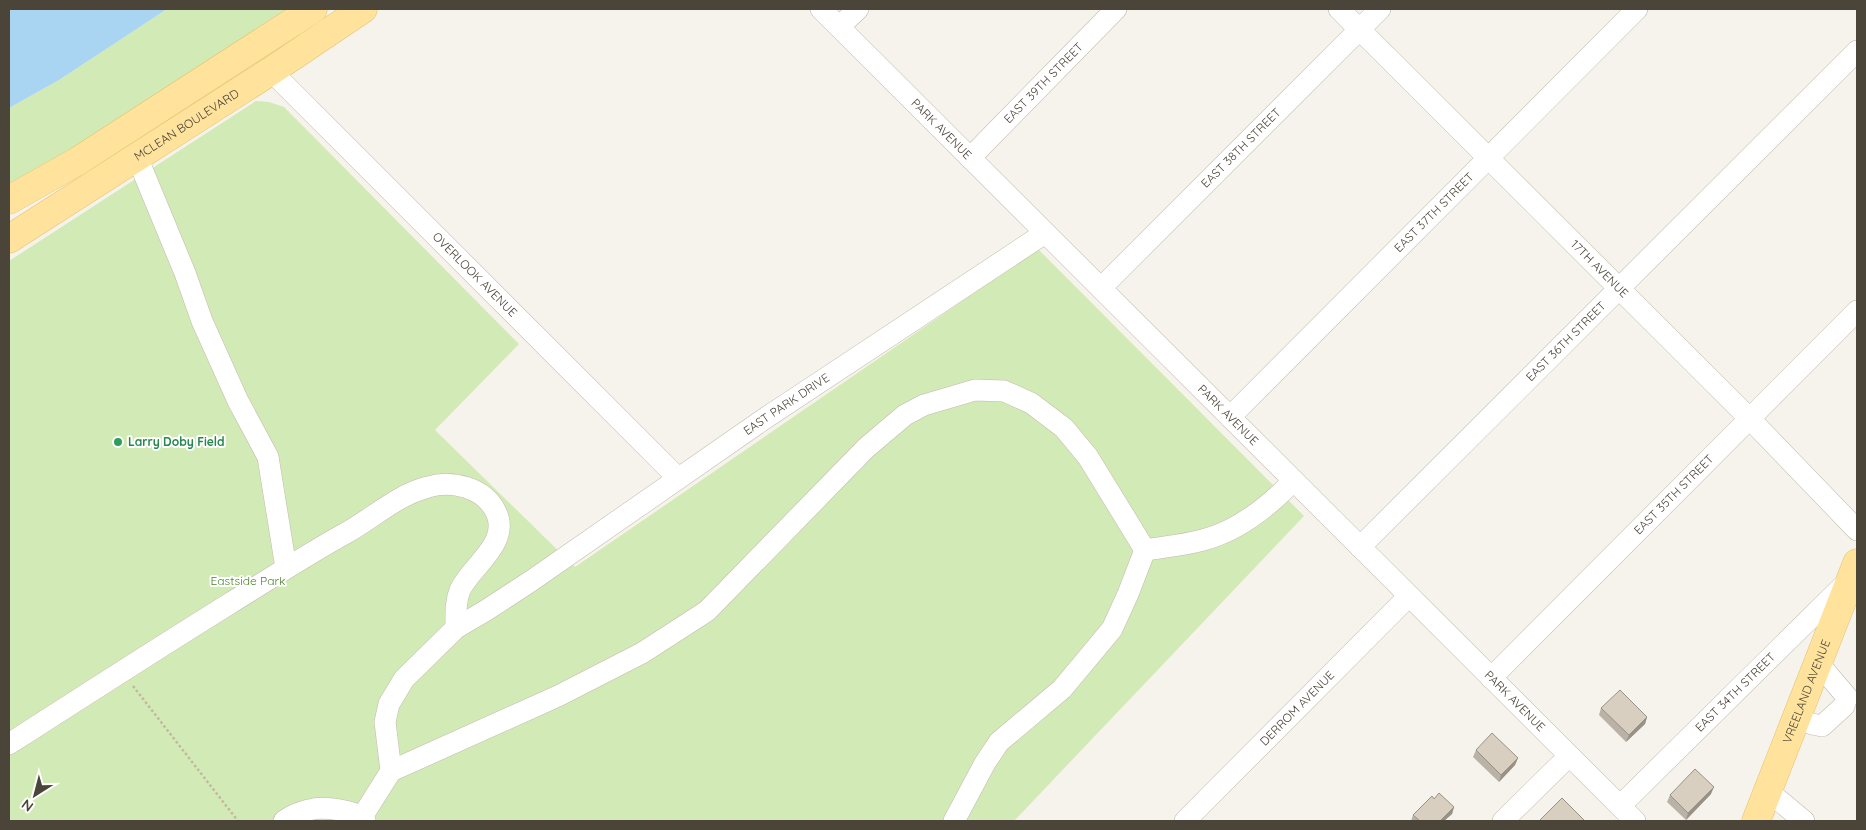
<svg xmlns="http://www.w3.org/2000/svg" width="1866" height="830" viewBox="0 0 1866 830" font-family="Quicksand,sans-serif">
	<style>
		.green { fill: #d2eab5 }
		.water { fill: #a9d4f2 }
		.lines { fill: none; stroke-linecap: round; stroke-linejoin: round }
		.minor-casing { stroke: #c2bbae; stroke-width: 22 }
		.major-casing { stroke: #e6c16a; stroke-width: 29 }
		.path { stroke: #c4b79f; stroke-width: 2.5; stroke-dasharray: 2.5 2.5; stroke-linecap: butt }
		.minor { stroke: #fff; stroke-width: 21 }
		.major { stroke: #ffe39c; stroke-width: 28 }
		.wall { fill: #bab2a6 }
		.shaded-wall { fill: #979187 }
		.building { fill: #d8cfc1; stroke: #979187 }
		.leisure-dot { fill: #2e9e5b; stroke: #fff; stroke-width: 2 }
		.labels { text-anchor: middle; stroke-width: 4; stroke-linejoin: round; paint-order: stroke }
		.street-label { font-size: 12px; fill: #4b4439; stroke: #fff }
		.leisure-label { font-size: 12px; font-weight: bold; fill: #27864d; stroke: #fff; text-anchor: start }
		.park-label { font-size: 12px; fill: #4a7f2a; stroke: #fff }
	</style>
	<rect width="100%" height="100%" fill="#f6f3ec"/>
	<path class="green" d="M167 9H288L215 61 9 188V108L59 80Z
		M256 101 269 102 284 107 519 344 435 430 575 567 1038 249 1304 516 1014 821H9V261Z"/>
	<path class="water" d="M9 9H167L59 80 9 108Z"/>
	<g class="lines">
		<defs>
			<g id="minor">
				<path id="s1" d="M821 9 1635 821"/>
				<path id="s2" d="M1339 9 1750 419 1857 530"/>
				<path d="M839 27 858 9"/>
				<path id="s3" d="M271 71 678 478"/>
				<path d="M137 157 185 273 202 321 238 401 268 457 286 568"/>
				<path id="s4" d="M970 158 1116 9"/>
				<path id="s5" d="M1101 288 1380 9"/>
				<path id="s6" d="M1230 417 1637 9"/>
				<path id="s7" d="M1360 547 1857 51"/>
				<path d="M1145 550C1164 547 1184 545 1203 540 1238 531 1269 506 1293 481"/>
				<path id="s8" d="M1491 678 1857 311"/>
				<path d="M1796 718 1812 724 1822 726 1844 706 1847 697 1818 663"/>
				<path d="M9 744C82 697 155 650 229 604 268 580 306 555 346 533 373 518 397 495 428 487 452 480 484 487 496 512 511 543 471 566 460 590 455 603 456 614 456 628"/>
				<path id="s9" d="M391 771 385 722 389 704 404 679 456 628 485 611 531 581 764 419 1045 233"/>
				<path d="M1768 791 1804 821"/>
				<path id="s10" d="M1620 806 1848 581"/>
				<path d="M362 817 391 771 558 696 642 653 707 611 866 448 905 415 924 405 975 390 1004 391 1031 403 1064 428 1088 457 1145 550"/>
				<path d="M284 821C291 816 301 812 309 810 323 806 357 810 365 821"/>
				<path d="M954 821 985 763 999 742 1062 689 1112 629 1128 594 1145 550"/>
				<path id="s11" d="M1185 821 1409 596"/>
				<path d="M1503 821 1569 756"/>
			</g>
			<g id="major">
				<path d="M9 200 78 161 313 9"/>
				<path id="s12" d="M9 239 271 71 363 9"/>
				<path id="s13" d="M1756 821 1857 563"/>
			</g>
		</defs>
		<use href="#minor" class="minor-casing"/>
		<use href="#major" class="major-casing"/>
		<path class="path" d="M133 686 238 821"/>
		<use href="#minor" class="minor"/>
		<use href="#major" class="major"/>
	</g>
	<path class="wall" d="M1601 708 1647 717 1645 724 1626 742 1599 715Z
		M1476 750 1518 758 1515 765 1499 782 1473 757Z
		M1711 794 1686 820 1667 802 1670 795Z
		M1434 799 1454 807 1452 814 1444 821H1411L1413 815Z"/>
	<path class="shaded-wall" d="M1647 717 1645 724 1626 742 1629 735Z
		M1518 758 1515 765 1499 782 1501 775Z
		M1714 787 1711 794 1686 820 1688 813Z
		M1454 807 1452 814 1444 821H1440Z"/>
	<path class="building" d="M1620 690 1647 717 1629 735 1601 708Z
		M1492 733 1518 758 1501 775 1476 750Z
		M1695 769 1714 787 1688 813 1670 795Z
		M1439 793 1454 807 1440 821H1420L1413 815 1432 796 1434 799Z
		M1562 798 1585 821H1539Z"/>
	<circle class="leisure-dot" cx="118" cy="442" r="5"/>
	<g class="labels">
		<g class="street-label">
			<text dy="4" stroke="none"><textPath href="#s4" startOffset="105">EAST 39TH STREET</textPath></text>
			<text dy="4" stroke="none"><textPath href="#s12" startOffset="211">MCLEAN BOULEVARD</textPath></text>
			<text dy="4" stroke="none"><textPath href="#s1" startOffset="170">PARK AVENUE</textPath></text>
			<text dy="4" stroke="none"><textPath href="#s5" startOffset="198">EAST 38TH STREET</textPath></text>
			<text dy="4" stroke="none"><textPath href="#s6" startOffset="289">EAST 37TH STREET</textPath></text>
			<text dy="4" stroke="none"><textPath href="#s2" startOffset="368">17TH AVENUE</textPath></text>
			<text dy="4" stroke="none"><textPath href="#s3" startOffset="288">OVERLOOK AVENUE</textPath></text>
			<text dy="4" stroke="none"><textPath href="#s7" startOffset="291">EAST 36TH STREET</textPath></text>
			<text dy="4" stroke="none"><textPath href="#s9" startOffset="569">EAST PARK DRIVE</textPath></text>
			<text dy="4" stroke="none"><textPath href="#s1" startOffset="575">PARK AVENUE</textPath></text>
			<text dy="4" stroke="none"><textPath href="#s8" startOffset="259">EAST 35TH STREET</textPath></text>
			<text dy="4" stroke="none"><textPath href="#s10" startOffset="162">EAST 34TH STREET</textPath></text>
			<text dy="4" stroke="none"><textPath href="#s13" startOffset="139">VREELAND AVENUE</textPath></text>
			<text dy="4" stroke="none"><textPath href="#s1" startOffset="980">PARK AVENUE</textPath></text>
			<text dy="4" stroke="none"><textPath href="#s11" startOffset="159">DERROM AVENUE</textPath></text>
		</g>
		<g class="leisure-label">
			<text x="128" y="446">Larry Doby Field</text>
		</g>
		<g class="park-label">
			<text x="248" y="585">Eastside Park</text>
		</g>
	</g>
	<rect width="1866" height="830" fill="none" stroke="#4b4439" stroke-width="20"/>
	<g transform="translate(35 795) rotate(216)" stroke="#ffffff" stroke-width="4" paint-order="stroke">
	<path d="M0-4L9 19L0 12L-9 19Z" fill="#4b4439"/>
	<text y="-8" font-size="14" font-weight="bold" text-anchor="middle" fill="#4b4439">N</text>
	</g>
</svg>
